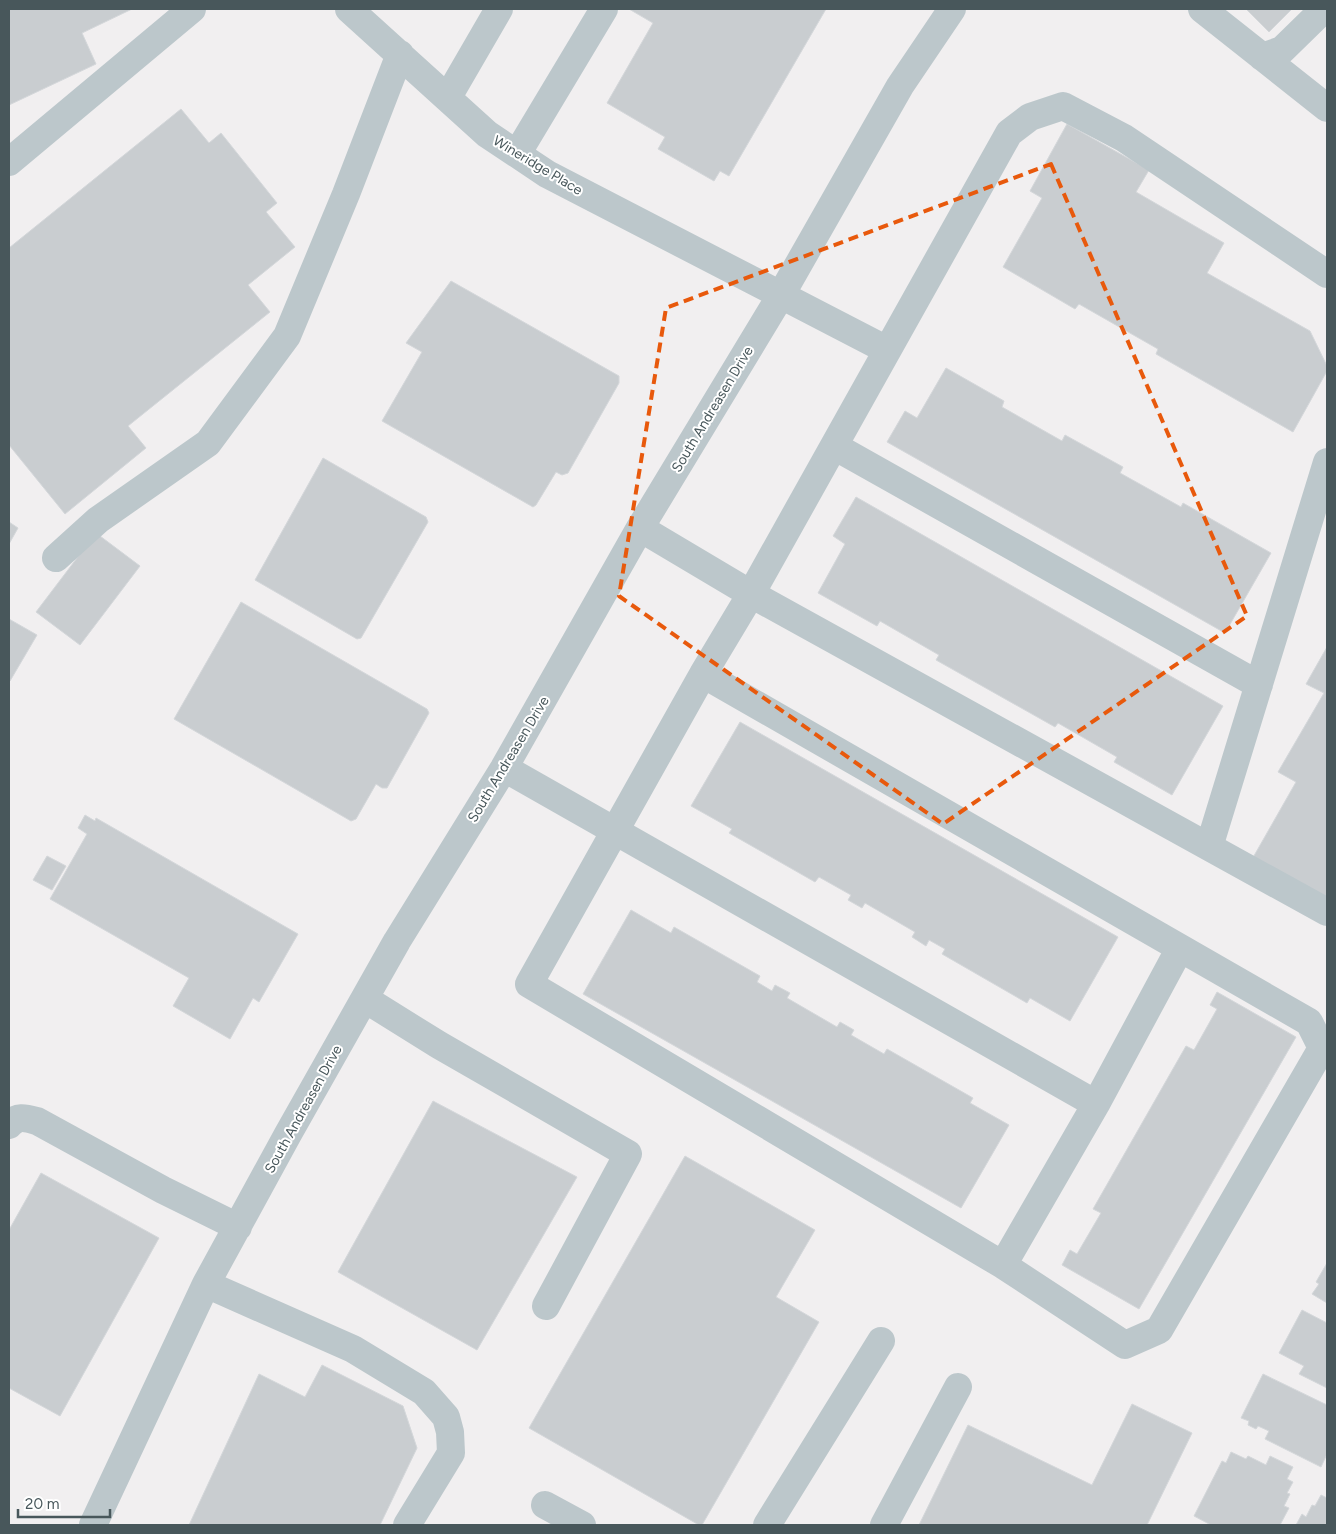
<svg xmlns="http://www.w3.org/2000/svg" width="1336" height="1534" viewBox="0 0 1336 1534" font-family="Figtree,sans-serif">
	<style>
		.building { fill: #c9cdd0; stroke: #d4d7da }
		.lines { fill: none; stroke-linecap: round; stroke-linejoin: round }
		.minor { stroke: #bcc7cb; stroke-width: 28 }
		.marked { fill: none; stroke: #e8590c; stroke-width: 4; stroke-dasharray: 10 6; stroke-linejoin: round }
		.labels { text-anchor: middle; stroke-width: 4; stroke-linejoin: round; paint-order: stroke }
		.street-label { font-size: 14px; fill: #48575b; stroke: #fff }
	</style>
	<rect width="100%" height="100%" fill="#f1eff0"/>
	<path class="building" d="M9 9H132L82 33 96 64 9 105Z
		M629 9H826L729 176 720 171 714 181 658 149 665 137 607 103 653 23Z
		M1246 9H1292L1269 32Z
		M181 109 209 143 221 133 277 203 266 212 295 247 248 285 270 312 128 426 146 448 65 514 9 445V248Z
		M1067 124 1149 170 1136 192 1224 243 1207 273 1310 331 1327 366V371L1293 432 1156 354 1158 349 1079 304 1075 309 1003 267 1042 198 1030 191Z
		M451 281 619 376V383L568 473 562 475 556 472 536 505 533 507 382 421 422 352 406 343Z
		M946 368 1004 401 1002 407 1062 441 1065 435 1123 467 1120 473 1181 507 1183 503 1271 553 1225 633 887 442 905 411 917 418Z
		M323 458 426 517 428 522 361 638 357 639 255 580Z
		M856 497 1223 706 1172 795 1114 762 1117 757 1058 723 1055 727 936 660 939 655 880 621 877 626 818 593 845 544 833 536Z
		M9 522 18 528 9 544Z
		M96 533 140 566 80 645 36 612Z
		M241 602 427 709 429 713 387 788H382L376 784 356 819 351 821 174 719Z
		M9 619 37 635 10 681 9 680Z
		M1327 647V904L1251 861 1296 782 1278 772 1324 693 1306 684Z
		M740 722 1118 937 1070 1021 1030 998 1027 1003 942 954 945 949 929 940 926 946 912 937 915 932 865 903 862 908 848 900 851 895 819 877 815 882 729 833 732 829 691 806Z
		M85 815 95 821 96 818 298 934 259 1002 253 998 230 1039 173 1006 189 978 50 899 87 834 78 828Z
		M47 856 66 866 52 890 33 880Z
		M631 910 671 933 674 927 760 976 757 982 772 991 775 985 790 993 787 998 837 1027 840 1022 854 1030 851 1035 884 1054 887 1049 973 1098 970 1103 1009 1125 961 1208 583 994Z
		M1217 992 1296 1037 1139 1309 1062 1265 1070 1250 1077 1254 1101 1213 1093 1209 1186 1046 1194 1050 1217 1009 1210 1005Z
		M433 1101 577 1177 477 1350 338 1272Z
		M685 1156 815 1230 776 1297 819 1322 702 1525H699L529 1428Z
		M41 1173 159 1238 60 1416 9 1388V1230Z
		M1327 1263V1303L1312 1294 1319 1284 1316 1282Z
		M1302 1310 1327 1323V1388L1299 1374 1304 1366 1279 1353Z
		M322 1365 403 1406 417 1448 380 1525H189L259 1374 305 1397Z
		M1263 1374 1327 1405V1454L1321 1467 1265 1439 1269 1431 1258 1426 1256 1429 1248 1425 1249 1421 1241 1418Z
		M1132 1404 1192 1433 1147 1525H919L968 1425 1092 1485Z
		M1231 1452 1246 1459 1248 1456 1266 1465 1270 1456 1293 1467 1287 1479 1293 1482 1287 1493 1290 1494 1284 1506 1289 1508 1280 1525H1211L1194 1516 1222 1461 1226 1463Z
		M1321 1495 1327 1498V1525H1296L1302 1514 1306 1517 1312 1505 1315 1506Z"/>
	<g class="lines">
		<path class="minor" d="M349 9 487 134 547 174 887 350
			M1202 9 1327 108
			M1262 57 1282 50 1324 9
			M448 97 499 9
			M517 154 604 9
			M9 162 192 9
			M834 446 1259 685
			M640 528 751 594 1327 912
			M56 558 98 520 208 443 287 336 346 194 400 54
			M703 674 751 594 1009 133 1030 117 1063 106 1124 138 1327 274
			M504 768 1096 1104 1003 1265 1125 1345 1159 1330 1322 1048 1309 1022 703 674 529 984 1003 1265
			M1209 847 1327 462
			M365 999 439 1045 628 1154 546 1306
			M1096 1104 1180 948
			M9 1125C17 1115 26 1118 37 1121L163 1190 238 1227
			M206 1284 353 1349 424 1392 446 1417 450 1432 451 1453 407 1525
			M545 1505 582 1525
			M93 1525 206 1284 288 1134 397 941 504 768 640 528 781 295 900 86 952 9
			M767 1525 881 1341
			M884 1525 958 1387"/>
	</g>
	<path class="marked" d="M1051 164 1247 616 943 824 619 596 666 308Z"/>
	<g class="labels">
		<g class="street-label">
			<text transform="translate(538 165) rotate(31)" y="5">Wineridge Place</text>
			<text transform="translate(712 409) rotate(-59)" y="5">South Andreasen Drive</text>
			<text transform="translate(508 759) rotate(-59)" y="5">South Andreasen Drive</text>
			<text transform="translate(303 1109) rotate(-61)" y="5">South Andreasen Drive</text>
		</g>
	</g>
	<rect width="1336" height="1534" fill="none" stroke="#48575b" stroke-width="20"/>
	<path d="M18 1509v8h92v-8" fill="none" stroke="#48575b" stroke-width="2.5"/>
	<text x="25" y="1509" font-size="15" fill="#48575b" stroke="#ffffff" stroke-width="4" paint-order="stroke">20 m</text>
</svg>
